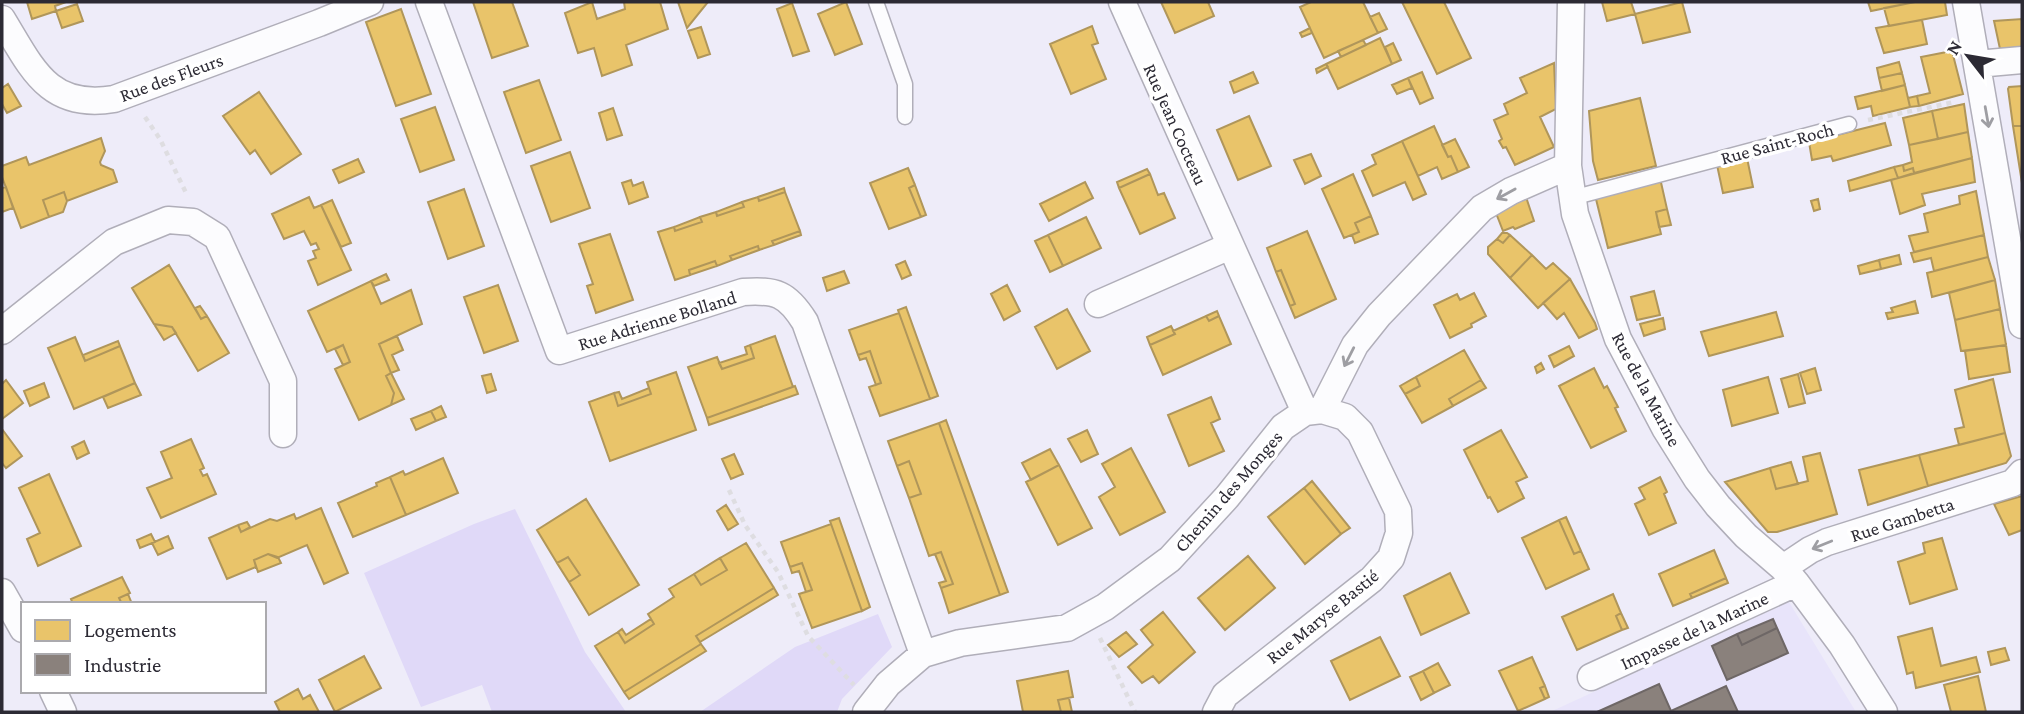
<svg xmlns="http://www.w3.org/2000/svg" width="2024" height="714" viewBox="0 0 2024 714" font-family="'Crimson Pro',serif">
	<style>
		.built { fill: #e8e4fa }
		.green { fill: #e0d9f8 }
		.homes { fill: #e9c46a; stroke: #b0965a; stroke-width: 2 }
		.industry { fill: #8a817c; stroke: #6e6766; stroke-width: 2 }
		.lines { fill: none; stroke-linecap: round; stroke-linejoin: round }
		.lane-casing { stroke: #b0aeb9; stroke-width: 17 }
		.street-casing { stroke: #b0aeb9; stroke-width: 29 }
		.path { stroke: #dedde1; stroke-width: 4.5; stroke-dasharray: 5 5; stroke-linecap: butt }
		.lane { stroke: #fcfcfe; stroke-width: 14 }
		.street { stroke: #fcfcfe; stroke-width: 26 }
		.oneway { stroke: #9e9ea3 }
		.labels { text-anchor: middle; stroke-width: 7; stroke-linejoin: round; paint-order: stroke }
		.street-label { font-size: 19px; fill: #2c2a34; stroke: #fff }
	</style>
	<rect width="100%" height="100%" fill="#eeecf9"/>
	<path class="built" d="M1789 602 1856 712H1550Z"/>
	<path class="green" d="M515 509 585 652 626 712H492L482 685 421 707 364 573 474 524Z
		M878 614 892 647 842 699 837 712H700L795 647Z"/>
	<path class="homes" d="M27 2H66L55 6 56 11 32 19Z
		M473 2H512L528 46 492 58Z
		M592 2 597 19 625 9 624 2H660L668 29 626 45 632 65 602 76 594 48 578 53 565 13Z
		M678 2H708L687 28Z
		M846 2 862 44 835 55 818 14Z
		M1161 2H1208L1214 16 1175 33Z
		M1311 2H1363L1378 33 1324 58 1300 7Z
		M1402 2H1444L1471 58 1437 74Z
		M1602 2H1631L1635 14 1607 21Z
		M1682 2 1690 32 1643 43 1635 14Z
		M1868 2H1915L1871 11Z
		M1915 2H1945L1947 15 1889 26 1884 8Z
		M792 3 809 51 793 56 777 9Z
		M77 4 83 21 62 28 56 11Z
		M401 9 431 94 396 106 366 22Z
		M1379 13 1387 29 1378 33 1370 17Z
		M2022 19V47L2000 49 1994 21Z
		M1922 20 1927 44 1884 53 1876 28Z
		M1092 26 1098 43 1092 45 1106 79 1071 94 1050 44Z
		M701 27 710 54 698 58 688 31Z
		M1310 28 1312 33 1302 37 1300 33Z
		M1380 38 1392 64 1338 89 1326 64Z
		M1363 40 1366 45 1341 57 1338 51Z
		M1393 43 1401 60 1392 64 1385 47Z
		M1952 51 1963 94 1919 106 1917 96 1930 93 1921 57Z
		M1899 62 1902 73 1879 78 1877 68Z
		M1554 63 1556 109 1540 117 1554 147 1515 165 1506 147 1503 148 1499 141 1502 139 1494 120 1508 114 1504 104 1527 93 1520 78Z
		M1326 64 1328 67 1317 73 1316 69Z
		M1253 72 1258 83 1234 93 1230 82Z
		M1422 72 1433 98 1420 104 1408 78Z
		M1902 73 1905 85 1882 91 1879 78Z
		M1408 78 1412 88 1397 94 1392 85Z
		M539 80 561 140 526 153 504 92Z
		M8 84 21 106 7 113 2 104V88Z
		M1905 85 1910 107 1873 116 1871 106 1858 109 1855 97Z
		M2022 86V126H2013L2008 89 2009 87Z
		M259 92 301 154 271 174 255 150 250 154 223 116Z
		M1917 96 1919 106 1910 107 1908 98Z
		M1640 98 1656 166 1598 180 1593 161 1589 111Z
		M1964 104 1968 132 1938 139 1932 111Z
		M435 107 454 160 420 172 401 119Z
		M613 108 622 135 607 140 599 113Z
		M1932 111 1938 139 1909 145 1903 118Z
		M1249 116 1271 166 1238 180 1217 130Z
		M1885 123 1891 145 1833 161 1831 156 1812 160 1809 142Z
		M1434 126 1448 157 1451 156 1458 172 1442 179 1437 167 1418 176 1402 141Z
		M2013 126H2022V183Z
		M1968 132 1972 158 1914 173 1913 168 1904 171 1903 165 1912 162 1909 145Z
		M101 138 105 151 100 162 101 165 113 170 117 182 67 201 64 192 43 200 49 217 21 228 2 177V166L26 157 29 165Z
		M1455 139 1469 167 1458 172 1451 156 1448 157 1442 145Z
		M1402 141 1426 194 1413 200 1405 182 1373 196 1362 171 1376 164 1372 155Z
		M570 152 590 208 551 222 531 166Z
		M1311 154 1321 176 1305 184 1294 160Z
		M1747 158 1753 187 1723 193 1717 165Z
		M1972 158 1975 182 1922 194 1925 205 1900 214 1891 180Z
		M358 159 364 172 339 183 333 170Z
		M1903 165 1904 171 1913 168 1914 173 1898 178 1894 167Z
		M1894 167 1898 178 1850 191 1848 181Z
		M908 168 915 185 909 188 921 217 889 229 870 183Z
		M1147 169 1150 174 1119 188 1117 182Z
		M1150 174 1158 195 1164 193 1175 218 1140 234 1119 188Z
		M1353 174 1371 216 1355 223 1359 232 1344 238 1322 189Z
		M1660 178 1667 209 1656 212 1661 234 1608 248 1595 195Z
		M631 180 633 186 643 182 648 197 629 204 622 183Z
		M1085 182 1093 198 1049 221 1040 204Z
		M915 185 926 215 921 217 909 188Z
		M6 187 13 208 2 212V188Z
		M784 188 785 192 759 201 758 197Z
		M464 189 484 246 448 259 428 202Z
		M1976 191 1984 235 1914 252 1909 236 1928 232 1924 214 1960 204 1959 196Z
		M64 192 67 201 63 212 49 217 43 200Z
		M785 192 800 231 772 241 774 245 759 250 758 246 730 256 732 260 717 266 715 261 689 270 690 275 675 280 658 232 674 227 675 231 702 222 700 217 716 212 717 216 744 207 742 202 758 197 759 201Z
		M309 197 314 208 321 205 351 270 318 285 308 261 316 258 313 251 319 249 316 243 311 245 304 231 284 239 272 214Z
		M1526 197 1534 221 1515 229 1513 227 1503 231 1496 213Z
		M1818 199 1820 209 1814 211 1811 201Z
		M332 200 351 243 341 247 321 205Z
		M742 202 744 207 717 216 716 212Z
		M1667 209 1671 225 1659 227 1656 212Z
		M1371 216 1378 234 1355 243 1352 235 1359 232 1355 223Z
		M700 217 702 222 675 231 674 227Z
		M1086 217 1101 248 1063 266 1048 235Z
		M800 231 801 235 787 240 774 245 772 241Z
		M1307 231 1336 299 1295 318 1290 306 1295 304 1281 270 1276 272 1267 248Z
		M1502 233H1507L1510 235 1503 243 1497 239Z
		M610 234 633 300 596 313 587 286 593 284 579 244Z
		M1048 235 1063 266 1050 272 1035 241Z
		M1510 235 1532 255 1510 278 1488 254V247L1497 239 1503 243Z
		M1984 235 1988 257 1934 271 1931 258 1914 262 1911 253Z
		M758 246 759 250 732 260 730 256Z
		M1532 255 1546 269 1553 263 1570 279 1538 308 1510 278Z
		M1899 255 1901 264 1881 269 1879 260Z
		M1988 257 1995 280 1932 297 1927 273Z
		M1879 260 1881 269 1860 274 1858 266Z
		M715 261 717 266 690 275 689 270Z
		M905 261 911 275 902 279 896 265Z
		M169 265 201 319 207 316 229 353 198 371 172 327 154 324 132 288Z
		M1281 270 1295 304 1290 306 1276 272Z
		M844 271 849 283 827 291 823 278Z
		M386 274 389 280 374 286 371 281Z
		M1570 279 1595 323 1597 329 1579 338 1564 313 1557 319 1543 303Z
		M1995 280 2000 309 1955 320 1949 293Z
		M371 281 381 304 411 290 422 324 379 344 391 373 386 376 394 393 391 405 359 420 335 369 350 362 343 345 327 352 308 311Z
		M498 285 518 341 484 353 464 297Z
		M1007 285 1020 311 1004 320 991 294Z
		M1654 291 1660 315 1637 320 1631 297Z
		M1474 293 1486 316 1471 324 1472 327 1450 338 1434 305 1457 294 1460 300Z
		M1915 301 1918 313 1888 319 1886 313 1893 312 1891 308Z
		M200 306 207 316 201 319 195 308Z
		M906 307 938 396 930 399 899 313 898 310Z
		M1067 309 1090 351 1057 369 1035 327Z
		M2000 309 2006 345 1961 351 1955 320Z
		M1217 311 1219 316 1209 321 1206 316Z
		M1776 312 1783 336 1709 356 1701 332Z
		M899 313 930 399 880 416 869 387 881 383 870 351 858 355 849 330Z
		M1206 316 1209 321 1219 316 1231 344 1163 375 1150 345 1175 334 1173 331Z
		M1663 318 1665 329 1644 336 1640 324Z
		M154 324 172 327 176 333 164 340Z
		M1171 326 1175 334 1150 345 1147 337Z
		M397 336 403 350 392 355 399 370 391 373 379 344Z
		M775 336 793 387 707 418 688 367 717 357 722 369 754 358 750 345Z
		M75 337 85 361 120 346 135 383 74 409 48 348Z
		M118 341 120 346 85 361 83 355Z
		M343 345 350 362 343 365 335 349Z
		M750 345 754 358 722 369 719 363 747 354 745 347Z
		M2006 345 2010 372 1969 379 1965 351Z
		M1569 346 1574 356 1554 367 1549 356Z
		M1464 350 1481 380 1449 399 1453 406 1422 423 1405 394 1420 386 1416 377Z
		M870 351 881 383 876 385 866 358 860 360 858 355Z
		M1541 363 1544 369 1537 373 1535 367Z
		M1594 368 1604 388 1607 386 1618 407 1615 408 1626 431 1591 448 1559 386Z
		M1815 368 1821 390 1807 394 1800 373Z
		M676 372 696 430 610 461 589 402 614 393 618 406 651 394 647 382Z
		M391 373 404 399 391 405 394 393 386 376Z
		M491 374 496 390 487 393 482 376Z
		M1798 374 1805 403 1789 407 1781 379Z
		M1416 377 1420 386 1405 394 1400 386Z
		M1768 377 1778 413 1732 426 1723 390Z
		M1993 379 2005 433 1959 445 1955 429 1964 427 1955 390Z
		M6 380 23 403 2 419V384Z
		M1481 380 1486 388 1453 406 1449 399Z
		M44 383 49 397 30 406 24 391Z
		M135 383 141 395 108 408 103 397Z
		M795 386 798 394 709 425 707 418Z
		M649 388 651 394 618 406 614 393 619 392 622 399Z
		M1211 397 1220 419 1211 423 1224 451 1189 466 1168 415Z
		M441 406 446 417 436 421 431 411Z
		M431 411 436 421 416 430 411 419Z
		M946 420 1008 592 1000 595 939 423Z
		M939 423 1000 595 949 613 941 588 953 584 941 552 929 556 909 498 921 494 909 461 897 466 888 441Z
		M2 429 22 456 6 468 2 463Z
		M1087 430 1098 454 1081 462 1068 439Z
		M1501 430 1527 477 1516 482 1524 498 1498 512 1490 497 1488 498 1464 450Z
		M2005 433 2011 456 2006 463 1928 486 1919 455Z
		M191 439 204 468 200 470 203 476 207 474 216 494 161 518 147 488 172 478 161 452Z
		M84 441 89 453 77 459 72 447Z
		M1131 448 1165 512 1120 535 1099 497 1115 487 1102 464Z
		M1050 449 1059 465 1031 480 1022 463Z
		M1820 453 1837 514 1777 532H1768L1725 482 1770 468 1776 489 1808 481 1803 457Z
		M734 454 743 474 731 479 722 459Z
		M1919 455 1928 486 1868 505 1859 470Z
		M443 458 458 493 406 515 390 477 403 471 405 475Z
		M909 461 921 494 909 498 897 466Z
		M1791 462 1798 484 1776 489 1770 468Z
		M1059 465 1092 528 1058 545 1026 482Z
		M49 474 81 546 38 566 27 539 40 533 19 488Z
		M390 477 406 515 353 537 338 503 377 486 376 483Z
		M1660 477 1667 492 1664 494 1676 523 1649 535 1635 504 1645 499 1639 488Z
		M1312 481 1350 528 1341 534 1304 488Z
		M1304 488 1341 534 1305 564 1268 517Z
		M2022 496V530L2009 535 1994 504Z
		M586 499 639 585 589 615 569 582 580 575 568 557 557 563 537 530Z
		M726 505 738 524 728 530 717 511Z
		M321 508 348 573 324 584 307 545 277 558 268 554 254 560 256 567 227 579 209 538 238 525 241 532 270 519 277 521 294 514 296 519Z
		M1566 517 1581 551 1574 554 1559 520Z
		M839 518 870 607 862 611 830 521Z
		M1559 520 1574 554 1581 551 1589 569 1546 589 1522 538Z
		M247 522 250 527 241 532 238 525Z
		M831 524 862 611 812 628 799 594 812 590 802 563 790 567 781 542Z
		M151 534 155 542 140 548 137 540Z
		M168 536 173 548 158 555 152 543Z
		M1942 538 1957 589 1910 604 1898 562 1925 553 1923 543Z
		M746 543 774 588 696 636 701 644 624 692 595 646 618 632 625 643 654 624 648 614 674 597 669 589 694 574 701 585 727 570 720 558Z
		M1714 550 1726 578 1690 594 1692 598 1673 606 1659 574Z
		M941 552 953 584 941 588 939 583 946 581 935 554Z
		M268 554 278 557 281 563 258 572 254 560Z
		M1248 556 1275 588 1225 630 1198 598Z
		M568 557 580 575 569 582 557 563Z
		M720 558 727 570 701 585 694 574Z
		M802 563 812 590 806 592 799 571 792 573 790 567Z
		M1450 573 1469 613 1421 635 1404 596Z
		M122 577 130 593 119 598 122 604H73L71 599Z
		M1726 578 1728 583 1692 598 1690 594Z
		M774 588 778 595 700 642 696 636Z
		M128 594 132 604H122L119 598Z
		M1613 594 1621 613 1616 616 1622 630 1577 650 1562 617Z
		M1163 612 1195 652 1159 683 1153 676 1142 683 1128 667 1153 645 1141 630Z
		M1621 613 1628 628 1622 630 1616 616Z
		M651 619 654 624 625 643 618 632 622 629 626 635Z
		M1932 628 1941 666 1976 657 1980 672 1916 688 1913 672 1907 674 1898 637Z
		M1126 632 1137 644 1119 657 1108 645Z
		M1380 637 1400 676 1350 700 1331 661Z
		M701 644 706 651 629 699 624 692Z
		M2005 648 2009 660 1991 665 1988 652Z
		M364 656 381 688 335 712 319 680Z
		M1532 657 1545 686 1540 688 1545 699 1518 711 1499 671Z
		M1438 663 1450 685 1434 693 1423 671Z
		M1068 671 1073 697 1058 700 1061 712H1023L1017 681Z
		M1423 671 1434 693 1421 700 1410 677Z
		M1978 676 1986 712H1951L1944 685Z
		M1545 686 1549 697 1545 699 1540 688Z
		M298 689 303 699 310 695 319 712H279H280L275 702Z
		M1069 698 1072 712H1061L1058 700Z"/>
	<path class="industry" d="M1773 619 1777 628 1742 645 1737 634Z
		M1777 628 1788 653 1727 680 1712 646 1737 634 1742 645Z
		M1659 684 1671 711 1726 686 1738 712H1597Z"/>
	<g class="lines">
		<defs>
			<path id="lane" d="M876 2 905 84V117
				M1572 198 1849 124"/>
			<path id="street" d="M429 2 559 351 743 292C776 290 787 293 805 322L923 654
				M1122 2 1305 412
				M1571 2 1568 166 1575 214 1618 339 1665 428 1697 479 1718 506 1746 536 1783 568 1796 583 1842 645 1884 712
				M1966 2 2022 325
				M2 19C32 68 48 110 114 99L319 23 370 2
				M1977 64 2022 60
				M1098 304 1230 246
				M2 331 114 242 168 220 193 222 217 237 283 381V434
				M1322 410 1355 345 1379 315 1482 208 1511 191 1568 166
				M1783 568 1810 550 1827 542 2013 483 2022 473
				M2 592 23 629
				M1591 677 1796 583
				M53 691 63 712
				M866 712 888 684 923 654 960 643 1067 628 1105 607 1170 559 1227 497 1283 427 1305 412 1322 410 1345 417 1360 432 1398 511 1399 533 1391 558 1372 579 1225 695 1216 712"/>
		</defs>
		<use href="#lane" class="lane-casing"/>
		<use href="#street" class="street-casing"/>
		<path class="path" d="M145 117 160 139 187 195
			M1868 120 1955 102
			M729 490 745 525 778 572 808 636 854 685
			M1100 638 1135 712"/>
		<use href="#lane" class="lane"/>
		<use href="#street" class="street"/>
	</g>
	<defs><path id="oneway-shaft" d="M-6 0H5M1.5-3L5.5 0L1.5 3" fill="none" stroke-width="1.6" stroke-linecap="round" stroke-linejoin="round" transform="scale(1.75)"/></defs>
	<g class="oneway">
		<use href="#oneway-shaft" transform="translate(1987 117) rotate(80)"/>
		<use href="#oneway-shaft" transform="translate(1506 194) rotate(151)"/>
		<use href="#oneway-shaft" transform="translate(1349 357) rotate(117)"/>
		<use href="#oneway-shaft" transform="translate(1822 545) rotate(158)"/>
	</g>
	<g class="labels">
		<g class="street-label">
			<text transform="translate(171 77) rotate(-20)" y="7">Rue des Fleurs</text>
			<text transform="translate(1176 124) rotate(66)" y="7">Rue Jean Cocteau</text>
			<text transform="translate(1777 143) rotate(-15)" y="7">Rue Saint-Roch</text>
			<text transform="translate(657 320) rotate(-17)" y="7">Rue Adrienne Bolland</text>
			<text transform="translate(1647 389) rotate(62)" y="7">Rue de la Marine</text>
			<text transform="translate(1228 491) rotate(-49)" y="7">Chemin des Monges</text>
			<text transform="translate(1902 519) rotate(-18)" y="7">Rue Gambetta</text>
			<text transform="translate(1322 616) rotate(-39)" y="7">Rue Maryse Bastié</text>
			<text transform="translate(1694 630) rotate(-25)" y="7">Impasse de la Marine</text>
		</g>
	</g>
	<rect width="2024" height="714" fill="none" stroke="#2c2a34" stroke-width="7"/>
	<rect x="21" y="602" width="245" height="91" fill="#ffffff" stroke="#abaaae" stroke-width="2"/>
	<rect x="35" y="620" width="35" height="21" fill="#e9c46a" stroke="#abaaae" stroke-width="2"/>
	<text x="84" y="637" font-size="21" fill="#2c2a34">Logements</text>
	<rect x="35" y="654" width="35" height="21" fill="#8a817c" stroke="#abaaae" stroke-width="2"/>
	<text x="84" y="672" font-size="21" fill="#2c2a34">Industrie</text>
	<g transform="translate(1968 56) rotate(301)" stroke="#ffffff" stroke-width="5" paint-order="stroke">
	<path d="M0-5L12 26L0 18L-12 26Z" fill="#2c2a34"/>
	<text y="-10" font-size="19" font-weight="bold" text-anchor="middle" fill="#2c2a34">N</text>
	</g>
</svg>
